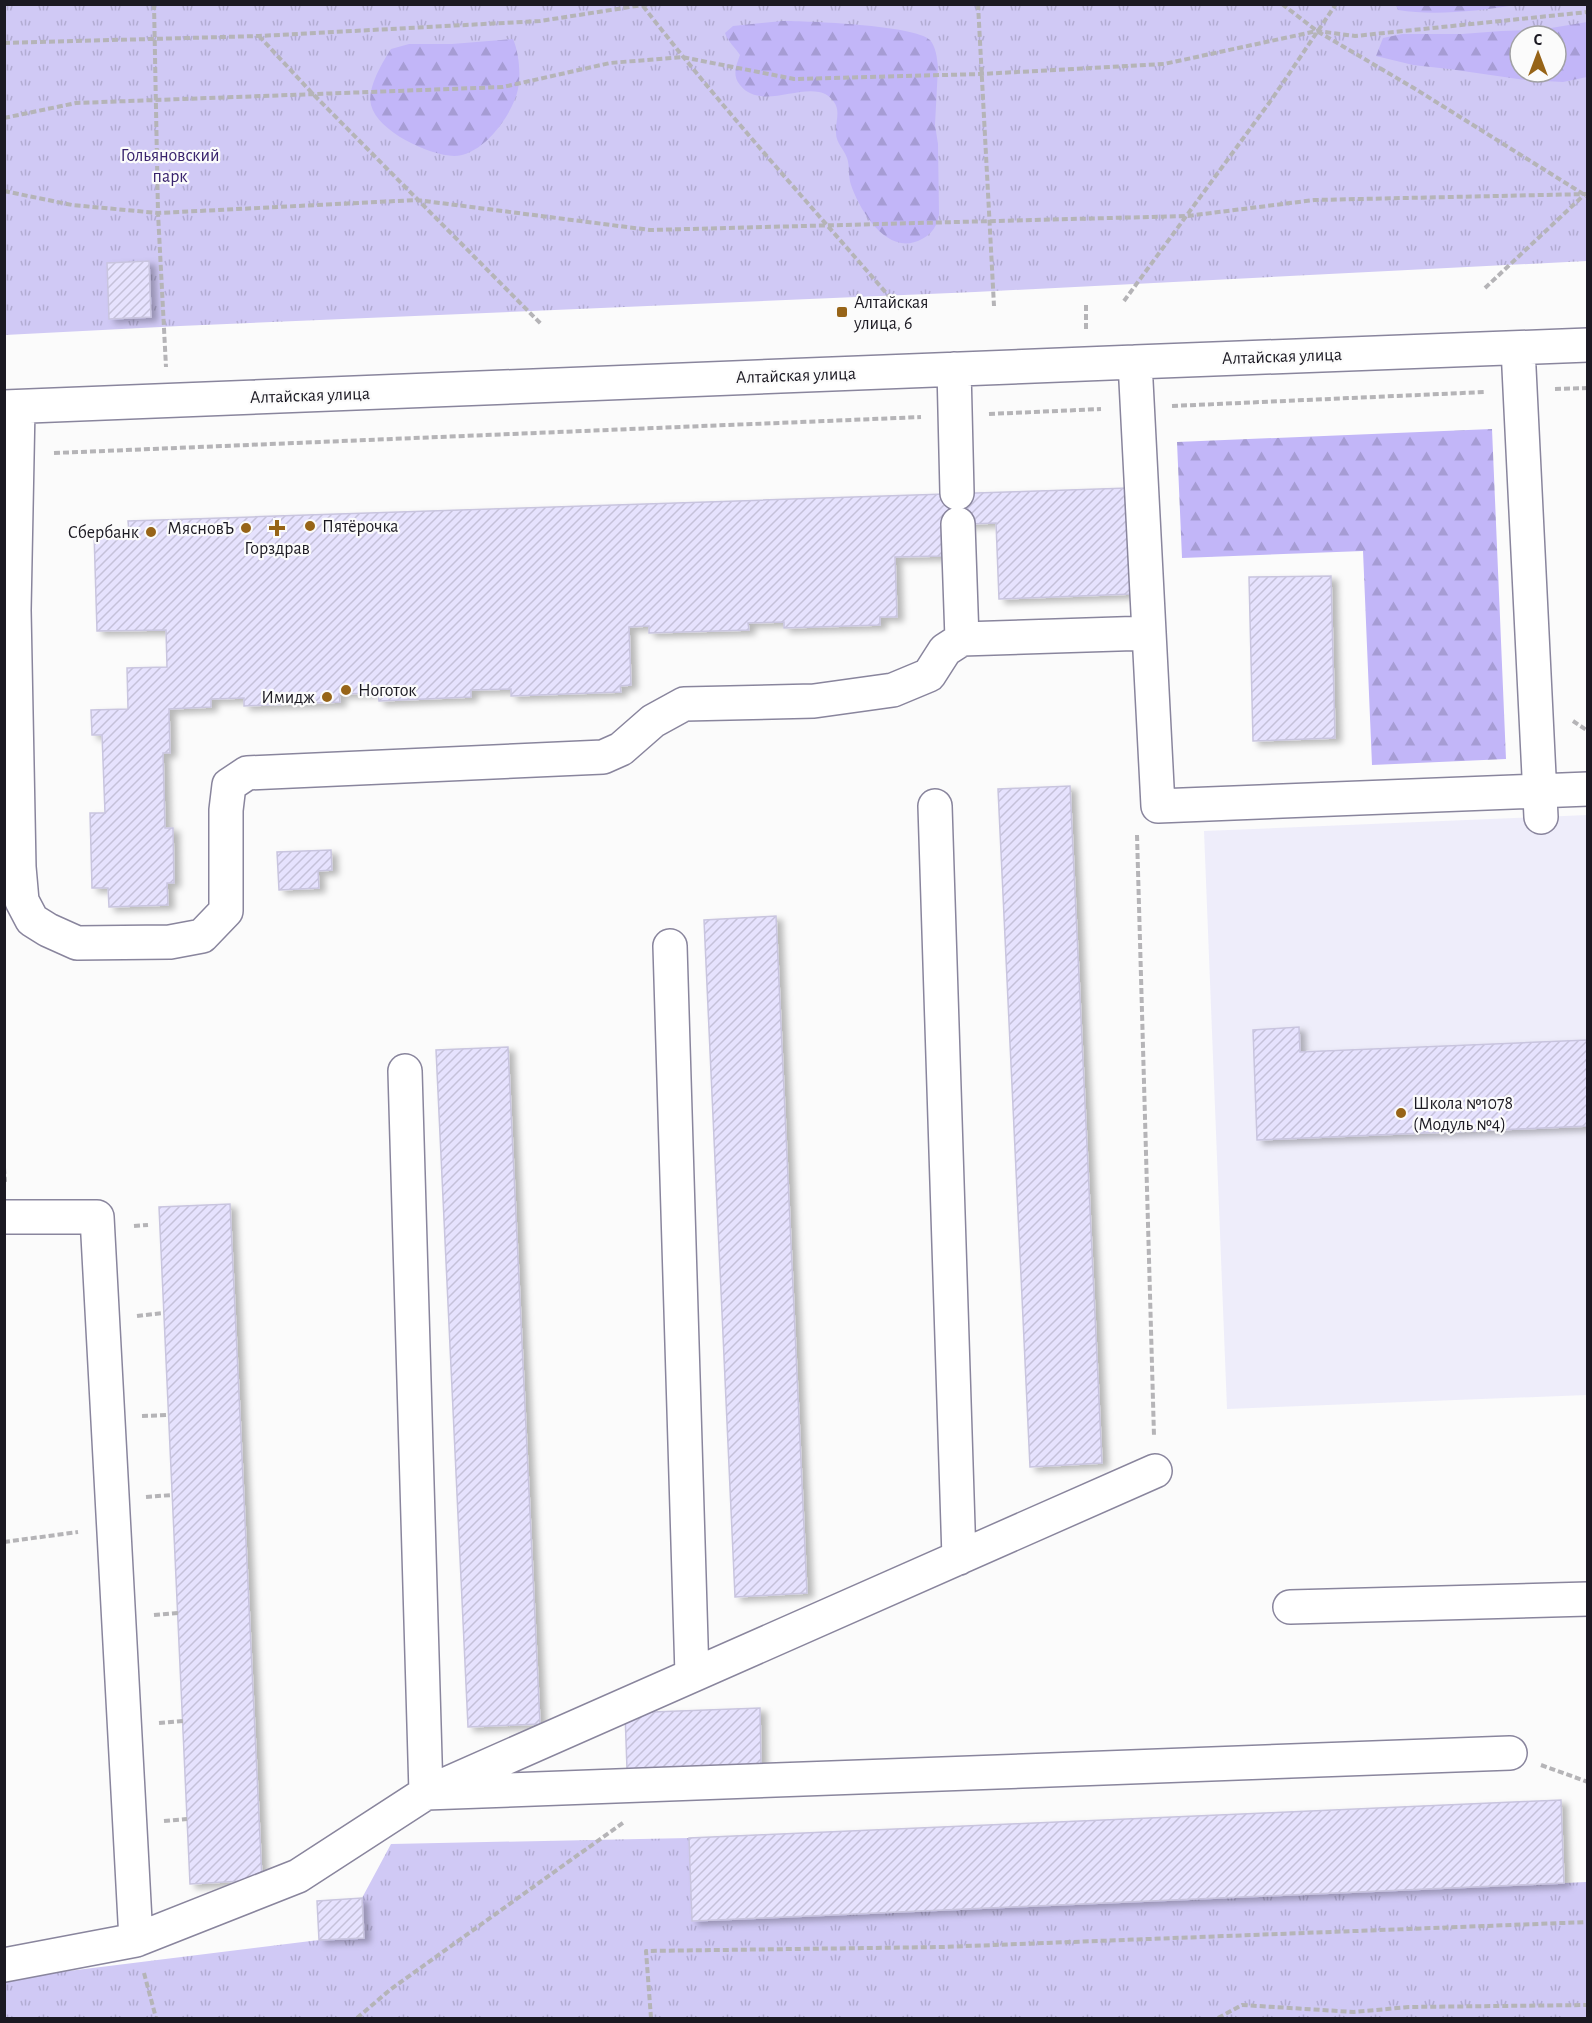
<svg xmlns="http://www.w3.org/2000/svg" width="1592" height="2023" viewBox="0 0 1592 2023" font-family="'Alegreya Sans',sans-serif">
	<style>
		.built { fill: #eeedfa }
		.grass { fill: url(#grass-tufts); fill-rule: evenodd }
		.forest { fill: url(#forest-firs); fill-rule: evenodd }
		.building { fill: url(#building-hatch); stroke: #c9c5df; stroke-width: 1.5; filter: url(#shadow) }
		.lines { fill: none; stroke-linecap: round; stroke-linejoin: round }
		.minor-casing { stroke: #89859d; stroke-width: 36 }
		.path { stroke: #b5b4b7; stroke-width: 4; stroke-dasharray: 6 3; stroke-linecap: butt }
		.minor { stroke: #fff; stroke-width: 33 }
		.poi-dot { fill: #976418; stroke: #fbfbfb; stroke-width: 2 }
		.labels { text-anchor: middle; stroke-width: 4.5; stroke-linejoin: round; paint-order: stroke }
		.park-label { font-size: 18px; fill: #39236d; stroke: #fbfbfb }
		.poi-label { font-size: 18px; fill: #1b1922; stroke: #fbfbfb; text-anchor: start }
		.street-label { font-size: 18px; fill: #1b1922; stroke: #fbfbfb }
	</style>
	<defs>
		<pattern id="grass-tufts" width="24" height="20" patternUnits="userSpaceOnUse" patternTransform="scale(1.5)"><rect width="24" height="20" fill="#d0c9f5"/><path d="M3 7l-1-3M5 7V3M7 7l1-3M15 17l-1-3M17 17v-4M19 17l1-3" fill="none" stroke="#b2acd2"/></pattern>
		<pattern id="forest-firs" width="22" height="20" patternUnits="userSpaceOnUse" patternTransform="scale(1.5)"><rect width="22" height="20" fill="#c2b6f8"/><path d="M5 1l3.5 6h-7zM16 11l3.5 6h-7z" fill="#a69cd4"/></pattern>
		<pattern id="building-hatch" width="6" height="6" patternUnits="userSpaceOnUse" patternTransform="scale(1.5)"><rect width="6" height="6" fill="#e6e2fe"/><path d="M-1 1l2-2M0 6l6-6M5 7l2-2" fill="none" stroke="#c5c1d9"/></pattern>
		<filter id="shadow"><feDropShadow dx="6" dy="4" stdDeviation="3" flood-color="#0004"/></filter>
	</defs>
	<rect width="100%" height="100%" fill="#fbfbfb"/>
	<path class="built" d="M1587 815V1395L1227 1409 1204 831Z"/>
	<path class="grass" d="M4 5H1587V261L975 292 180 326 5 335ZM1520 36H1556V72H1520Z
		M689 1838 693 1921 1587 1882V2018H5L4 1979 319 1940 364 1938 362 1898 391 1844Z"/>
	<path class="forest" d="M1396 5H1515C1479 11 1434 16 1398 10Z
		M782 21C807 21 915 25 930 40 936 47 937 58 938 67L935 125 938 144 939 214C937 226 933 233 922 239 888 258 860 211 851 185 848 176 850 166 847 158 844 149 836 143 836 133 835 122 841 112 834 102 831 97 825 93 819 92 795 87 759 109 740 85 732 75 736 66 740 55 735 47 728 42 725 33L733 26Z
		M1587 22V77L1563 82 1525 80 1449 69 1413 65 1376 56 1383 38 1402 34H1462L1501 31 1539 30ZM1520 36H1556V72H1520Z
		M513 39C519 53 521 74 518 89 513 114 483 156 454 156 429 155 378 132 371 105 367 88 382 63 391 49L409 44H452Z
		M1492 429 1506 759 1372 765 1363 551 1182 558 1177 442Z"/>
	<path class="building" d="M149 261 151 317 109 319 107 263Z
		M1128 488 1132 594 999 599 996 523 941 525 942 556 895 557 897 617H880V625L784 628V622L748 623 749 630 649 633V626L629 627 631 685 620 686 621 692 511 696V689L471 690V697L379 701 378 693 339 694 340 702 244 706V698L211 699V707L169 709 170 753H163L165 828H173L174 883H167L168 905 109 907 108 888H92L90 813H105L102 735H92L91 710 128 709 127 668 167 667 166 630 97 631 94 533 129 532 128 521Z
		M1331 576 1335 738 1253 741 1249 577Z
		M1070 786 1102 1463 1030 1467 998 789Z
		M331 850 332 870 318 871 319 888 279 890 277 852Z
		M776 916 807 1593 735 1597 704 920Z
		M1299 1027 1300 1052 1588 1040V1126L1257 1140 1253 1030Z
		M508 1047 540 1724 468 1727 436 1050Z
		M230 1204 262 1880 190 1884 159 1207Z
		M760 1708 761 1765 627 1769 625 1713Z
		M1561 1800 1564 1883 692 1921 689 1838Z
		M362 1898 364 1938 319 1940 317 1901Z"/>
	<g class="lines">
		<defs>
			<path id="minor" d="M1518 348 1541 817
				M1135 362 1158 806 1588 789
				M954 369 957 493
				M4 407 1135 362 1588 345
				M18 407 14 610 19 867 22 901 32 920 48 930 77 943 170 942 202 936 226 911V810L229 785 247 773 603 757 621 749 653 721 684 704 814 701 893 690 929 675 945 650 962 639 1149 633
				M958 524 962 639
				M935 806 959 1558
				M670 946 692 1675
				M405 1071 426 1793 1510 1753
				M4 1217H97L136 1940
				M1290 1607 1588 1599
				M4 1965 136 1940 298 1876 426 1793 1155 1471"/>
		</defs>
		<use href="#minor" class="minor-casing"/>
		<path class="path" d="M154 4 158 213 166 367
			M978 4 994 306
			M1282 4 1317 31 1417 90 1588 197
			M643 6C724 111 814 209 900 309
			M259 36 312 93 541 324
			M4 43 259 36 540 21 643 5 660 4
			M4 118 76 103 503 87 610 63 682 57 794 79 981 74 1164 64 1317 31 1355 36 1588 12
			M4 191 72 205 158 213 417 200 650 230 1187 216 1314 200 1588 194
			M1485 288 1584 195
			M1124 301 1272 99 1336 4
			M1086 329V302
			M1555 389 1588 388
			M1172 406 1485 392
			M989 414 1101 409
			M54 453 921 417
			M1573 721 1588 731
			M1137 835 1154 1436
			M4 1168 5 1182
			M134 1226 148 1225
			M137 1316 164 1313
			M142 1416 168 1415
			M146 1497 172 1495
			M4 1542 78 1532
			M154 1615 178 1613
			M159 1723 183 1721
			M1541 1765 1588 1782
			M164 1821 187 1819
			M144 1973 156 2018
			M357 2018 391 1989 624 1822
			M651 2018 646 1951 942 1947 1588 1922
			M1218 2018 1242 2005 1354 2012 1409 2007 1588 2005"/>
		<use href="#minor" class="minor"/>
	</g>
	<g class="poi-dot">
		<rect x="836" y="306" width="12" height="12" rx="3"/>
		<circle cx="310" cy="526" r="6"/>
		<circle cx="246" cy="528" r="6"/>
		<path d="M274 519h6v6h6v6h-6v6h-6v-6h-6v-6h6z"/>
		<circle cx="151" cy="532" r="6"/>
		<circle cx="346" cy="690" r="6"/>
		<circle cx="327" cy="697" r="6"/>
		<circle cx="1401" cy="1113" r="6"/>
	</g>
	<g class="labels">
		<g class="park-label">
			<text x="170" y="161">Гольяновcкий<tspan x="170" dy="21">парк</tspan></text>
		</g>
		<g class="poi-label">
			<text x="854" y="308">Алтайская<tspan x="854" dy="21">улица, 6</tspan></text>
			<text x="322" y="532">Пятёрочка</text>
			<text x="234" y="534" text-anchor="end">МясновЪ</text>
			<text x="139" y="538" text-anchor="end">Сбербанк</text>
			<text x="277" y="554" text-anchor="middle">Горздрав</text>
			<text x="358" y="696">Ноготок</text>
			<text x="315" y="703" text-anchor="end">Имидж</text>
			<text x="1413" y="1109">Школа №1078<tspan x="1413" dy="21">(Модуль №4)</tspan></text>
		</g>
		<g class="street-label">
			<text transform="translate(1282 356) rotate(-2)" y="6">Алтайская улица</text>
			<text transform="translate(796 375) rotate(-2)" y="6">Алтайская улица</text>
			<text transform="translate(310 395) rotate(-2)" y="6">Алтайская улица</text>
		</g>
	</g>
	<rect width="1592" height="2023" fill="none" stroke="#1b1922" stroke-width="12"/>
	<g transform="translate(1538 54)"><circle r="28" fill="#fbfbfb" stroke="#a1a1a4" stroke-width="1.5"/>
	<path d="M0-4.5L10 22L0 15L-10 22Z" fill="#976418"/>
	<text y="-9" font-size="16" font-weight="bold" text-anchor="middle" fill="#1b1922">С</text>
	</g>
</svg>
